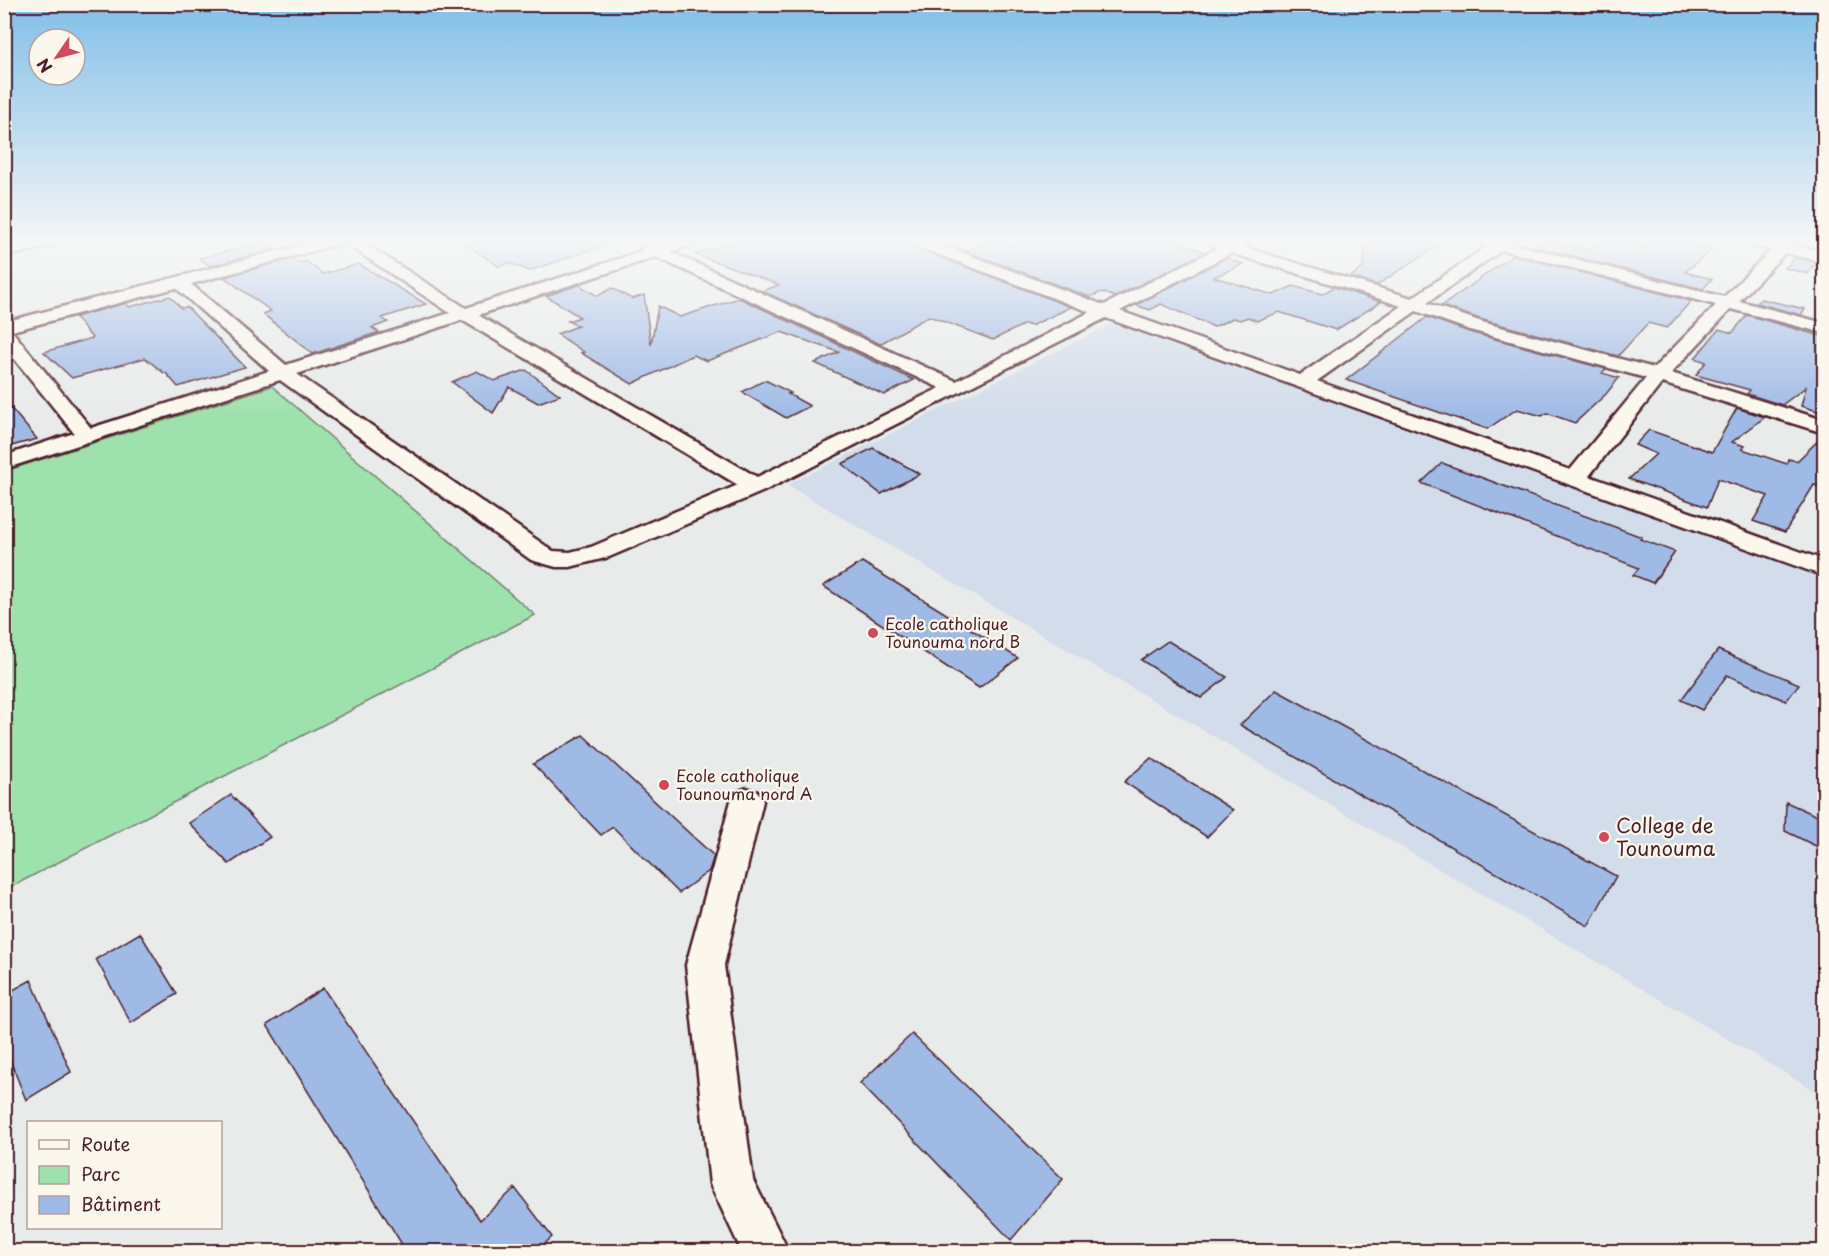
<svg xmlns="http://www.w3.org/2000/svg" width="1829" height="1256" viewBox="0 0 1829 1256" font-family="'Playpen Sans',sans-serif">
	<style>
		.built { fill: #d3dcea }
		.green { fill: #9de1ac; stroke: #74806c; stroke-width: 1.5 }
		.building { fill: #a0bae6; stroke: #4a1f2b; stroke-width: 1.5 }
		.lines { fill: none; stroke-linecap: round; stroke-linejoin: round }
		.minor-casing { stroke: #4a1f2b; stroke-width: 5 }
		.minor { fill: #fbf7ec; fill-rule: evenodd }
		.poi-dot { fill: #d1495b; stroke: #fbf7ec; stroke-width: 2 }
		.labels { text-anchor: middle; stroke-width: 4.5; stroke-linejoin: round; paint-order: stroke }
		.poi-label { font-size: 16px; fill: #4a1f2b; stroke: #fbf7ec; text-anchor: start }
		.near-poi-label { font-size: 20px; fill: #4a1f2b; stroke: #fbf7ec; text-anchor: start }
	</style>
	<rect width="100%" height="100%" fill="#e9ebeb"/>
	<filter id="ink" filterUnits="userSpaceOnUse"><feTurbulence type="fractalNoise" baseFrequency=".0167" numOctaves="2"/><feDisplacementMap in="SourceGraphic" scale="12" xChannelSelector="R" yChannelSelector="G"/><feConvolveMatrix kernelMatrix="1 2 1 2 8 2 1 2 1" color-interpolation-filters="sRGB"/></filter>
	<g filter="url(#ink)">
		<path class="built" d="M1119 320 1824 577V1096L787 485Z"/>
		<path class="green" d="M272 386 535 615 5 890V471Z"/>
		<path class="building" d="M462 241H605V245L529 271 510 263 498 266Z
			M735 241 906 242 910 246 1071 307 1031 326 1025 324 993 340 929 316 880 344 762 291 779 285 695 254Z
			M990 241 1011 244 1020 241H1175L1206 252 1115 297 1102 292 1090 297 960 249 968 250Z
			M1366 241H1445L1377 285 1350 277 1363 268Z
			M1538 241H1551L1588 250 1598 241H1622L1647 247 1654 241H1676L1712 250 1685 272 1712 279 1703 289 1532 246Z
			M265 242 276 249 210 266 199 258Z
			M1513 255 1691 301 1667 328 1648 323 1618 356 1483 320 1442 306Z
			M1226 258 1243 264 1214 277 1273 295 1293 286 1322 294 1334 287 1381 302 1336 330 1279 312 1257 321 1248 317 1240 320 1233 318 1214 327 1161 304 1150 310 1136 305Z
			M1795 258 1816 262 1808 274 1785 268Z
			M292 259 298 263 306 261 323 274 359 264 426 304 382 318 388 322 372 328 379 332 313 354 263 314 271 311 224 277Z
			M579 285 598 296 612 288 632 299 644 295 651 345 658 306 680 317 739 298 914 380 884 395 815 363 839 352 781 332 707 361 693 355 632 384 581 353 584 352 557 334 578 326 568 321 580 317 546 296Z
			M170 296 181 308 187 307 245 367 178 387 166 373H164L145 358 72 378 44 352 92 338 75 317 126 303 129 307Z
			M1761 299 1805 309 1801 315 1757 303Z
			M1747 315 1824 337V413L1801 406 1806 387 1782 405 1747 394 1750 390 1696 375 1706 362 1695 358 1719 329 1732 333Z
			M1427 317 1469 332 1606 369 1602 373 1619 378 1606 394 1575 423 1547 413 1542 416 1517 409 1487 429 1346 380Z
			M526 370 560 395 538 403 509 387 493 413 452 382 477 371 494 381Z
			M765 380 791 393 788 394 810 406 786 418 742 392Z
			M4 400 37 439 4 448Z
			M1737 408 1765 417 1732 442 1745 446 1742 449 1787 464 1788 459 1797 461 1824 435V488L1814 485 1785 532 1753 521 1768 496 1718 479 1707 507 1629 479 1656 454 1635 445 1649 430 1712 452Z
			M873 448 920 474 881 494 842 464Z
			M1442 463 1642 537 1640 539 1675 552 1653 583 1633 575 1639 568 1421 483Z
			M862 562 1018 658 979 688 823 586Z
			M1168 641 1227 677 1201 698 1141 660Z
			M1718 650 1799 684 1786 701 1727 675 1702 710 1681 700Z
			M1276 690 1616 876 1588 926 1240 725Z
			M583 735 714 856 709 871 679 893 613 827 601 835 533 764Z
			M1151 758 1233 810 1207 837 1124 782Z
			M231 795 270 837 229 864 189 823Z
			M1786 802 1824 819V850L1785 831Z
			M140 933 177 994 131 1023 96 959Z
			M31 980 71 1072 26 1100 4 1045V995Z
			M323 988 480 1220 515 1188 552 1237 537 1251H406L267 1025Z
			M912 1034 1063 1179 1011 1240 860 1083Z"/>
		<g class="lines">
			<defs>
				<path id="minor" d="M31 241H60L57 244 4 257V247Z
					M316 241H360L466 308 643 251 641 248 644 245 649 243 658 246 673 241H697L694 244 671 252 956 381 1090 312 911 244 908 241H931L1104 305 1216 249 1211 245 1216 241H1251L1243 247 1412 298 1487 246 1477 241H1513L1511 243 1724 297 1771 250 1748 244 1745 241H1796L1792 245 1824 252V262L1785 253 1739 301 1824 323V333L1731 309 1671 373 1824 420V433L1662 383 1589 476 1824 560V576L1106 318 764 491 609 557 570 567H556L531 560 280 380 4 469V456L74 433 4 346V322ZM342 241 450 313 286 365 191 284 339 244ZM1502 250 1716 305 1654 368 1482 322 1427 303ZM1231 253 1377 298 1401 306 1300 375 1120 311ZM656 257 940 388 757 477 478 315ZM176 288 269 371 91 428 12 331ZM1416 311 1470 330 1646 378 1570 470 1317 381ZM462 320 738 485 591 547 570 552 553 551 297 374Z
					M747 788 758 792 763 801 724 965 753 1180 789 1252H742L710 1184 686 965 731 801 736 792Z"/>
			</defs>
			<use href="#minor" class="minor-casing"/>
			<use href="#minor" class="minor"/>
		</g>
	</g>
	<linearGradient id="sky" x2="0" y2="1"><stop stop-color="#81bfe8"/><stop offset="0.58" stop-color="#f5f6f6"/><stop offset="1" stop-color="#f5f6f6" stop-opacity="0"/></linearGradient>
	<rect width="1829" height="417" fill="url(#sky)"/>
	<g class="poi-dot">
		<circle cx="873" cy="633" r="6"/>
		<circle cx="664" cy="785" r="6"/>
		<circle cx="1604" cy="837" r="6"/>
	</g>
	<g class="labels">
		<g class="poi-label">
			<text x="885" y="630">Ecole catholique<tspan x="885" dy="18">Tounouma nord B</tspan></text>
			<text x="676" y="782">Ecole catholique<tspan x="676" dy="18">Tounouma nord A</tspan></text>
		</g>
		<g class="near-poi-label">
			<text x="1616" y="833">College de<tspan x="1616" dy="23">Tounouma</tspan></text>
		</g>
	</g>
	<rect width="1829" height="1256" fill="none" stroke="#fbf7ec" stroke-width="24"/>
	<rect x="12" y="12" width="1805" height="1232" fill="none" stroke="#4a1f2b" stroke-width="2" filter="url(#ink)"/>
	<rect x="27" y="1121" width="195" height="108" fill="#fbf7ec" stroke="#b4a19f" stroke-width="1.5"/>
	<rect x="39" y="1140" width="30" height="9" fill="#fbf7ec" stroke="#b4a19f" stroke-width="1.5"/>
	<text x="81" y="1151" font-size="18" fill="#4a1f2b">Route</text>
	<rect x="39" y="1166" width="30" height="18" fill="#9de1ac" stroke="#b4a19f" stroke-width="1.5"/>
	<text x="81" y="1181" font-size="18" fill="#4a1f2b">Parc</text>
	<rect x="39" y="1196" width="30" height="18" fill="#a0bae6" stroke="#b4a19f" stroke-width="1.5"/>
	<text x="81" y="1211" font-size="18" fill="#4a1f2b">Bâtiment</text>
	<g transform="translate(57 57) rotate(235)"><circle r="28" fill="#fbf7ec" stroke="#b4a19f" stroke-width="1.5"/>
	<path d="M0-4.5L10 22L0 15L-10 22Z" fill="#d1495b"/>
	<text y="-9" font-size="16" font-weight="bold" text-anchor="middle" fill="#4a1f2b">N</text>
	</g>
</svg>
